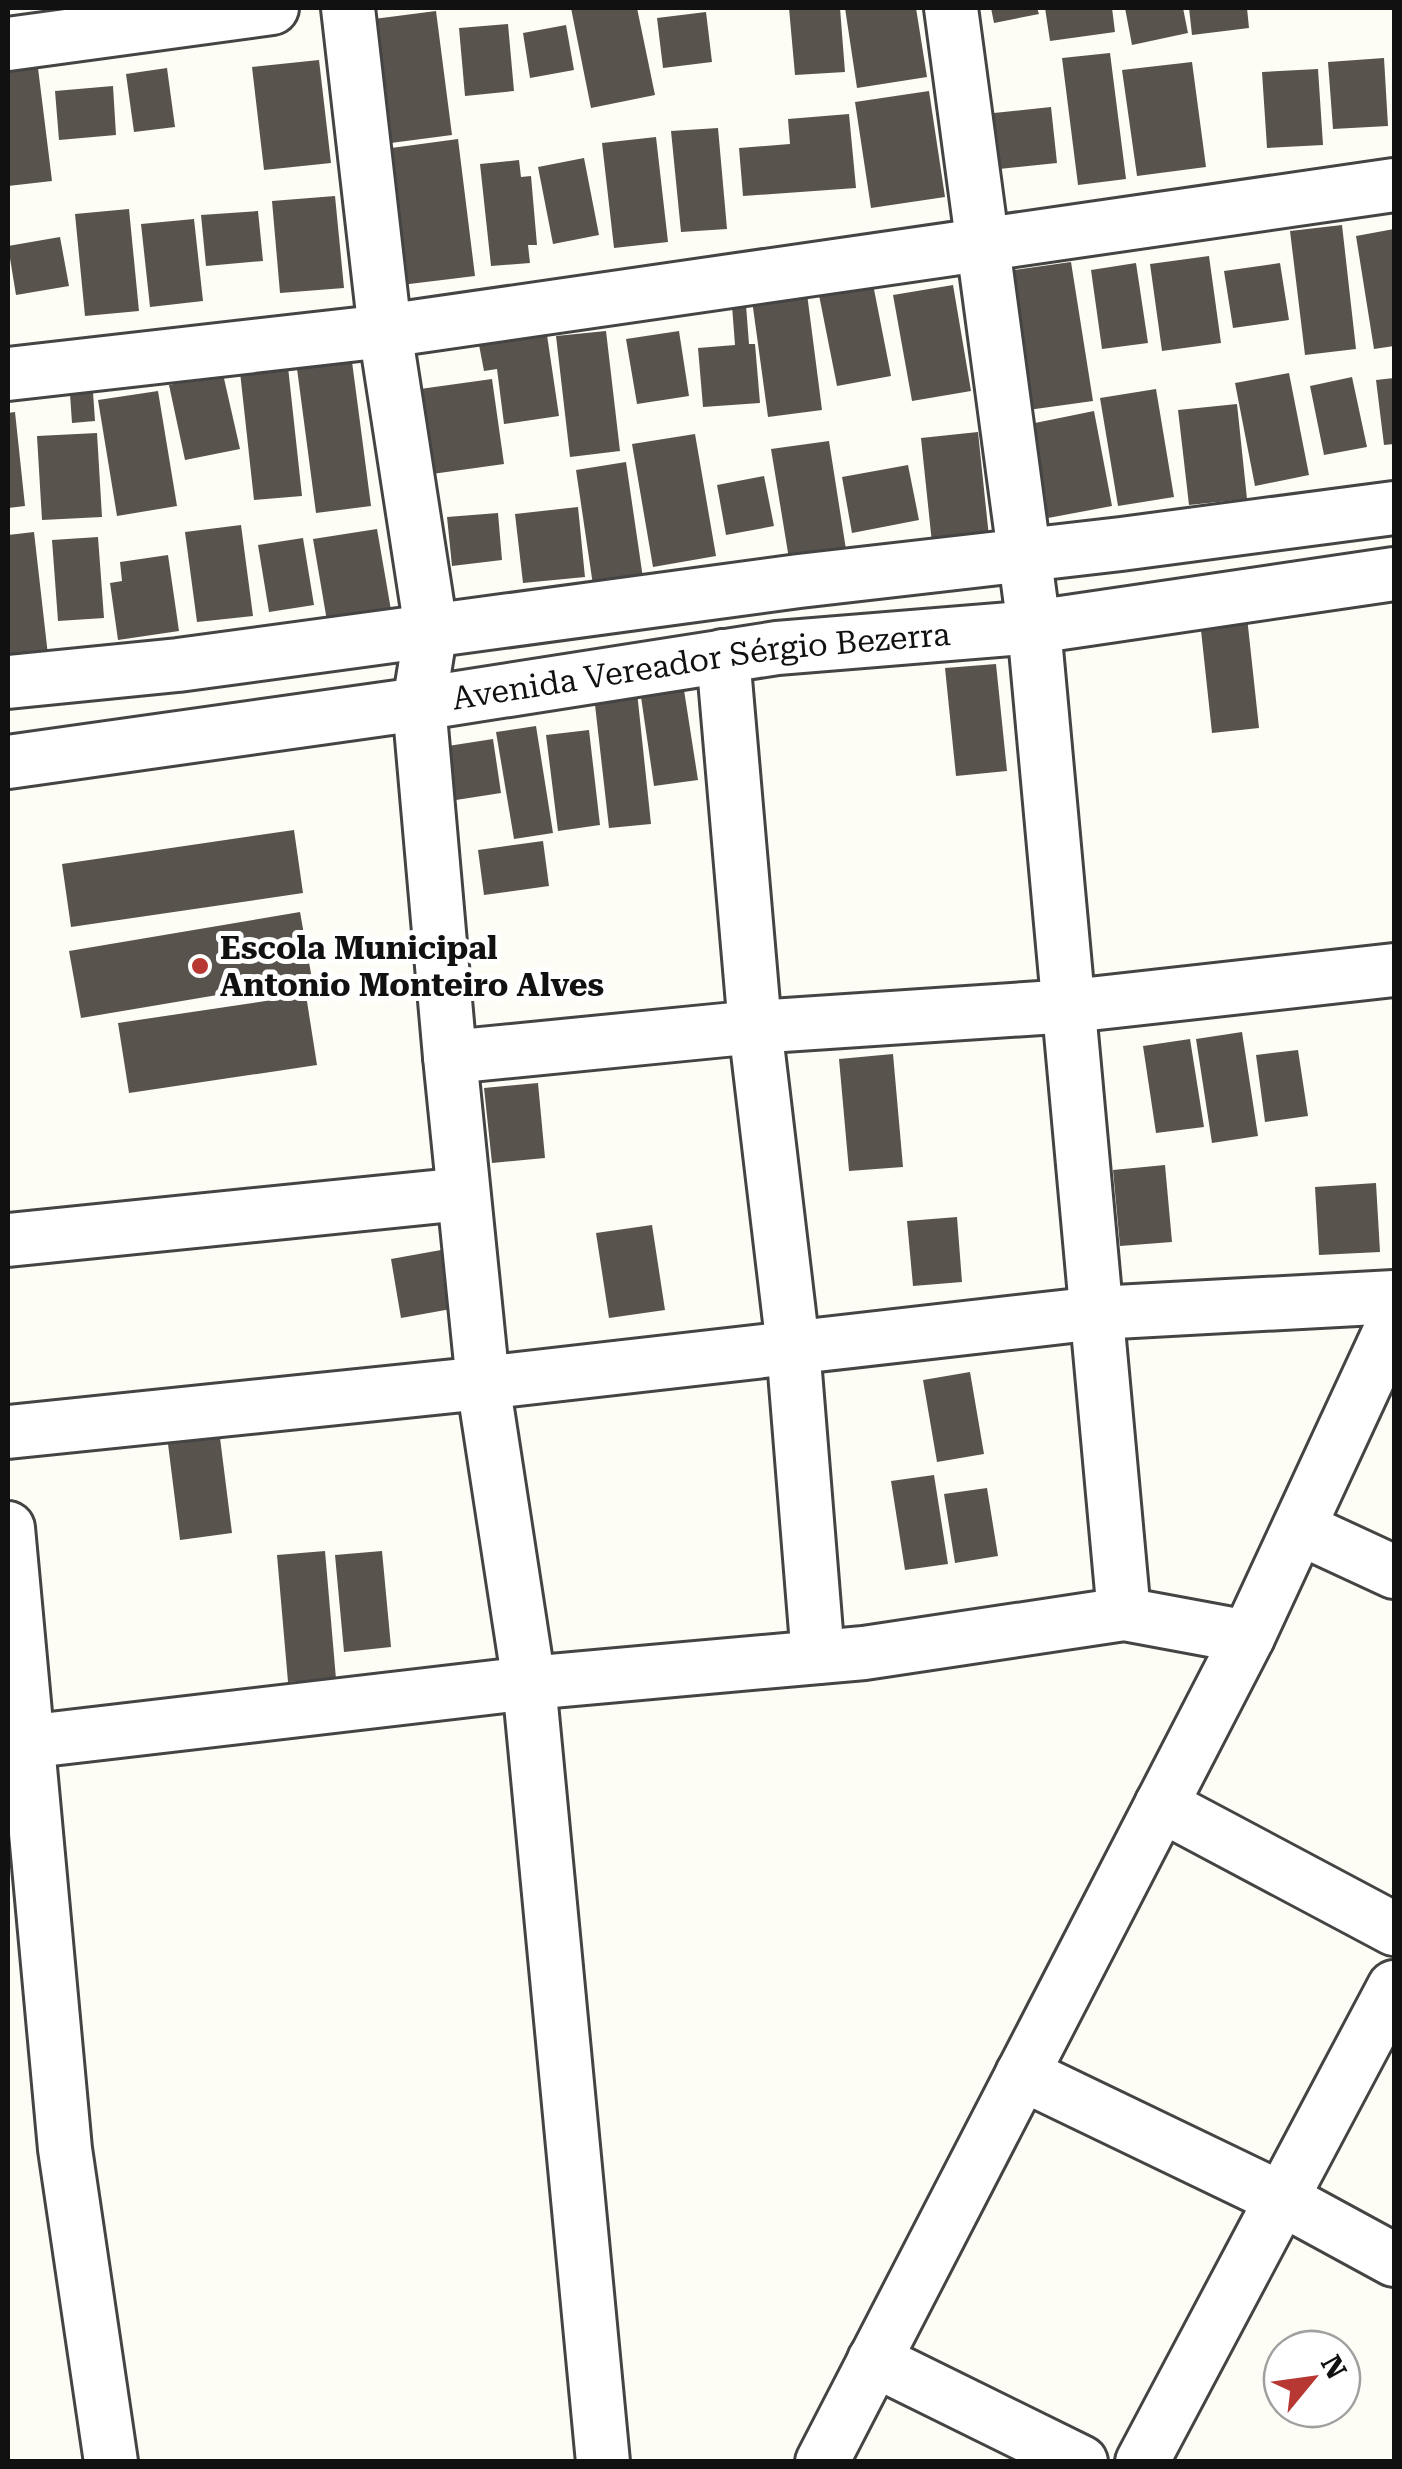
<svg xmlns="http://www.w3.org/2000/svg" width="1402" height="2469" viewBox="0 0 1402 2469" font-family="'Roboto Serif',serif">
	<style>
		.building { fill: #59534e }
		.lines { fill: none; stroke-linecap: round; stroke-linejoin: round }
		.minor-casing { stroke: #444; stroke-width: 58 }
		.minor { stroke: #fff; stroke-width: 52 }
		.poi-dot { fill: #b73833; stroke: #fff; stroke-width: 4 }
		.labels { text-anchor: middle; stroke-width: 10; stroke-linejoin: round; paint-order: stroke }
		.street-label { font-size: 32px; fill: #111; stroke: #fff }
		.poi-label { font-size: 32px; font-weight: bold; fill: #111; stroke: #fff; text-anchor: start }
	</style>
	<rect width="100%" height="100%" fill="#fefdf5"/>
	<path class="building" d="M571 8H637L655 95 591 108Z
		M789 8H840L845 72 795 75Z
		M845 8H916L927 77 857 88Z
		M991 8H1037L1039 14 994 23Z
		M1045 8H1112L1115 32 1050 41Z
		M1125 8H1183L1188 33 1132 45Z
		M1189 8H1247L1249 28 1192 35Z
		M436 11 452 135 383 144 366 20Z
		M706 12 712 62 663 68 657 18Z
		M508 24 514 91 465 96 459 28Z
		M566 25 574 70 530 78 523 33Z
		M1110 53 1126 179 1078 185 1062 58Z
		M1384 58 1388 126 1333 129 1328 62Z
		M319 60 331 163 264 170 252 67Z
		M1192 62 1206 167 1137 176 1122 70Z
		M38 68 52 181 8 186V72Z
		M167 68 175 127 134 132 126 74Z
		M1318 69 1323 145 1267 148 1262 72Z
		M113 86 116 135 59 140 55 91Z
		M929 91 945 197 871 208 855 102Z
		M1051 107 1057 163 990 170 984 114Z
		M849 114 856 188 743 196 739 148 790 144 788 119Z
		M718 128 727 229 681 232 671 131Z
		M656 137 668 242 614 248 602 143Z
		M458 139 475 276 401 285 384 149Z
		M584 158 599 235 553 244 538 167Z
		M519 160 521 177 531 176 537 245H528L530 263 491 266 480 164Z
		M335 196 344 288 280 293 272 201Z
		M129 209 139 311 85 316 75 214Z
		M258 211 263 261 206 266 201 215Z
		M194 219 203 301 150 307 141 224Z
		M1342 225 1356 349 1305 355 1290 231Z
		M1394 229V346L1374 349 1356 236Z
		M60 237 69 286 16 295 8 246Z
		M1209 256 1221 343 1162 351 1150 264Z
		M1071 262 1093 401 1028 410 1007 271Z
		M1136 263 1148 343 1102 349 1091 270Z
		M1280 263 1289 320 1233 328 1224 271Z
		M872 279 891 376 837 386 818 290Z
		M953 285 971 391 912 401 893 295Z
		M806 286 822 410 768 417 751 293Z
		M746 305 749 344H755L760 403 703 407 698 348 735 345 732 306Z
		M606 331 620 451 570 457 556 336Z
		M679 331 689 396 637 404 626 339Z
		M547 335 559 416 504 424 497 369 484 371 479 345Z
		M351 354 371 506 316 513 296 361Z
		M288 367 302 496 254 500 240 372Z
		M1289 373 1309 475 1255 486 1235 383Z
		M223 374 240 449 185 460 169 385Z
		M1352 377 1367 447 1324 455 1310 386Z
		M1394 378V444L1384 445 1376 380Z
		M492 379 504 464 432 474 420 389Z
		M1156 389 1174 497 1118 506 1100 398Z
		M158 391 177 506 117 516 98 400Z
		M93 392 95 421 72 423 70 394Z
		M1237 404 1247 499 1189 505 1178 410Z
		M1094 411 1112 506 1048 518 1030 424Z
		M15 412 25 506 8 508V413Z
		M978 432 989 537 932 543 921 438Z
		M97 433 102 517 42 520 37 436Z
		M695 434 716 556 653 567 632 444Z
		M829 441 847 556 790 565 771 449Z
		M626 462 643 578 593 585 576 470Z
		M908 465 919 520 852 533 842 477Z
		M764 476 774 526 726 535 717 485Z
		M578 507 585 577 523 583 515 514Z
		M498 513 502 560 452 566 447 517Z
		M241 525 253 616 197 622 185 532Z
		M377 529 391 610 327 621 313 539Z
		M34 532 49 664 8 669V535Z
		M98 537 104 618 58 621 52 540Z
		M303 538 314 605 269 612 258 545Z
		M168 555 179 631 118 640 110 583 122 581 120 562Z
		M1247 617 1259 728 1212 733 1200 621Z
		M996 664 1007 771 956 776 945 668Z
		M684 690 698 780 654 786 641 697Z
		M637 692 651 824 609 828 594 696Z
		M536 726 553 833 514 839 496 732Z
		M589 730 600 825 558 831 546 735Z
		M493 739 501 793 456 800 448 746Z
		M294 830 303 893 71 927 62 864Z
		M543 841 549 886 484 895 478 850Z
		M300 912 312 979 81 1018 69 951Z
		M306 995 317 1065 129 1093 118 1023Z
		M1242 1032 1258 1136 1212 1143 1196 1039Z
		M1190 1039 1204 1127 1156 1133 1143 1046Z
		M1298 1050 1308 1116 1265 1122 1256 1055Z
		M893 1054 903 1167 849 1171 839 1059Z
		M538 1083 545 1158 492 1163 484 1088Z
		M1165 1165 1172 1242 1120 1246 1113 1170Z
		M1376 1183 1380 1252 1319 1255 1315 1187Z
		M957 1217 962 1282 913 1286 907 1221Z
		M652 1225 665 1310 609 1318 596 1233Z
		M441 1250 451 1309 401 1318 391 1259Z
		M970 1372 984 1454 937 1462 923 1380Z
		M220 1438 232 1533 180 1540 168 1444Z
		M934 1475 948 1564 905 1570 891 1481Z
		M987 1488 998 1556 955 1563 944 1494Z
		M325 1551 336 1679 288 1682 277 1555Z
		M382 1551 391 1647 344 1652 335 1555Z"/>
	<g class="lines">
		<defs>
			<g id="minor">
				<path d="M348 8 385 331 431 629 419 704 450 1057 483 1383 529 1683 603 2462"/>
				<path d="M951 8 1034 627 1124 1614"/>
				<path d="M8 44 272 8"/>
				<path d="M8 374 385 331 1394 185"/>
				<path d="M723 656 755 1027 793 1347 818 1657"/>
				<path d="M8 682 178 665 799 581 1121 544 1394 508"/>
				<path id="s1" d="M8 762 419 704 777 648 1034 627 1394 574"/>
				<path d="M450 1057 755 1027 1071 1006 1394 970"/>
				<path d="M8 1240 463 1194"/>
				<path d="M8 1432 483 1383 1097 1313 1394 1297"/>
				<path d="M8 1528 65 2149 111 2462"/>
				<path d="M1299 1528 1394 1572"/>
				<path d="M8 1744 529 1683 864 1653 1124 1614 1248 1637"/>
				<path d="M1161 1805 1394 1929"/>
				<path d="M1022 2074 1282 2199 1394 2260"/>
				<path d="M874 2360 1081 2462"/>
				<path d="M822 2462 1248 1637 1394 1322"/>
				<path d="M1142 2462 1394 1987"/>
			</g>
		</defs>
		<use href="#minor" class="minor-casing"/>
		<use href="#minor" class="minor"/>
	</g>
	<circle class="poi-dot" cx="200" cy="966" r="10"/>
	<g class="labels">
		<g class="street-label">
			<text dy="11" stroke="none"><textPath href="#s1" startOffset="700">Avenida Vereador Sérgio Bezerra</textPath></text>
		</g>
		<g class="poi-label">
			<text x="220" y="959">Escola Municipal<tspan x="220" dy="37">Antonio Monteiro Alves</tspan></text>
		</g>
	</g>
	<rect width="1402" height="2469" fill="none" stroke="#111111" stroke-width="20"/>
	<g transform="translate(1312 2379) rotate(61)"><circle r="48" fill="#ffffff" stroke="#a0a0a0" stroke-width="2.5"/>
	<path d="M0-8L18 38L0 25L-18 38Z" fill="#b73833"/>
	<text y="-15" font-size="28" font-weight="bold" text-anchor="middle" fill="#111111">N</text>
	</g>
</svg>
